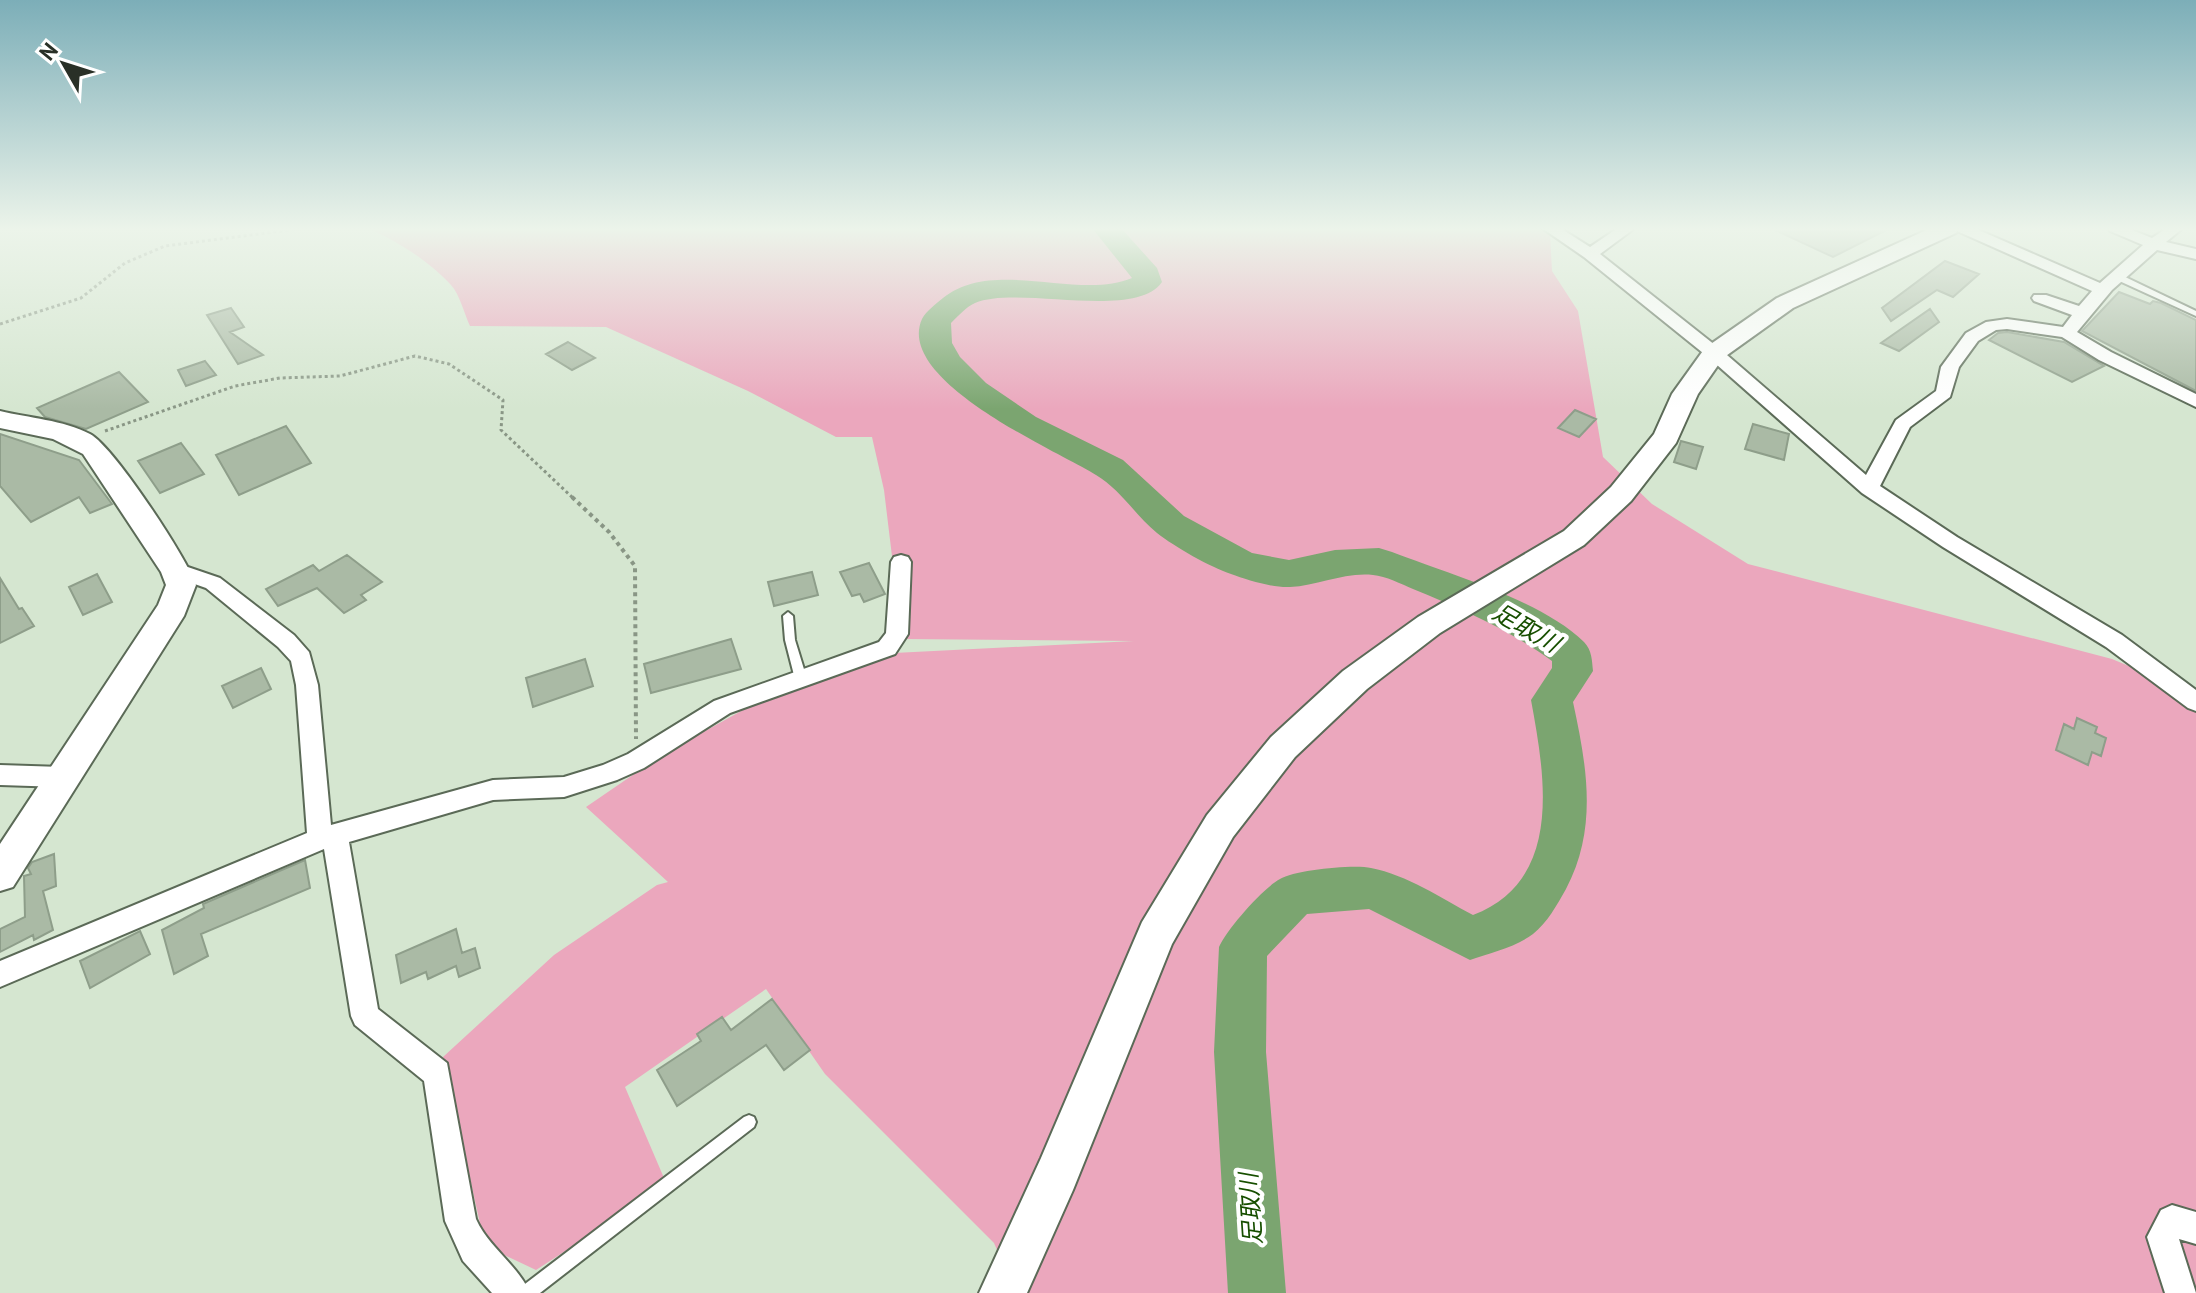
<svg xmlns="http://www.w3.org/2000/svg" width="2196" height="1293" viewBox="0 0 2196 1293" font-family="'PT Sans','Noto Sans JP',sans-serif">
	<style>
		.green { fill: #eba7bd }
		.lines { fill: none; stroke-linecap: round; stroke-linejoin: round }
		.river { fill: #7ba570; fill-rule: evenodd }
		.building { fill: #aabaa5; stroke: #8e9e8a; stroke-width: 2 }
		.lane-casing { stroke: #5b6a57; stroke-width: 4 }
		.street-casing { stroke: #5b6a57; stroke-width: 4 }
		.secondary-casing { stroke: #5b6a57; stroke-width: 4 }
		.path-far1 { stroke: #899685; stroke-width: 3; stroke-dasharray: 3 3; stroke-linecap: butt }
		.path { stroke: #899685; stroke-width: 4; stroke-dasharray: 4 4; stroke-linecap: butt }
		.lane { fill: #fff; fill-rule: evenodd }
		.street { fill: #fff; fill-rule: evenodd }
		.secondary { fill: #fff; fill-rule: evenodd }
		.labels { text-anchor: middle; stroke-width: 8; stroke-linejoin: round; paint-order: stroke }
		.water-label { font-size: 24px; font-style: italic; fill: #174f00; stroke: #fff }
	</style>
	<rect width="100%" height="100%" fill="#d5e6d0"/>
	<path class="green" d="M367 228H1543L1550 233 1552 271 1578 311 1603 457 1652 504 1748 564 2112 659 2196 694V1293H1016L994 1243 825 1074 766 989 625 1087 667 1185 536 1270 485 1246 443 1057 554 955 657 885 668 882 586 807 662 755 743 710 894 653 1134 641 902 639 884 490 872 437H836L748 391 606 327 470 326C464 313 460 295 451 285 429 261 396 240 367 228Z"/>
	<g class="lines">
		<path class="river" d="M1092 228H1121L1157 268 1162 282C1135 321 1018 285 975 303 966 307 958 316 951 323L952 343 960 357 986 383 1036 417 1123 460 1184 516 1252 553 1289 560 1335 550 1379 548 1392 552C1449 574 1541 600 1584 642 1592 650 1592 661 1593 671L1573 702C1587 767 1598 828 1566 889 1557 905 1547 923 1533 934 1516 947 1490 953 1470 960L1369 909 1307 914 1267 956 1266 1052 1286 1293H1228L1214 1052 1219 947C1227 929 1263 888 1280 879 1295 870 1354 864 1371 868 1407 875 1441 898 1473 915 1564 880 1545 776 1531 700L1552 668V661C1508 629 1462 609 1413 589 1401 584 1386 576 1373 575 1344 572 1318 586 1290 587 1273 588 1247 580 1231 574 1210 567 1175 547 1157 533 1136 516 1120 489 1096 475 1059 452 894 381 922 319 926 311 937 303 943 298 993 257 1079 301 1132 278Z"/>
	</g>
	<path class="building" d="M1771 228H1890L1833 257Z
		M1945 261 1979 274 1953 297 1937 290 1891 321 1882 308Z
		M2119 292 2150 304 2153 301 2161 303 2196 320V391L2082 331Z
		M231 308 244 327 230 332 263 355 238 364 207 315Z
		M1930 309 1939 322 1899 351 1881 343Z
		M2007 332 2064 342 2104 366 2072 382 1989 340 1998 333Z
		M568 342 595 358 572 370 546 354Z
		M205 361 216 375 186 386 178 370Z
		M119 372 148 402 86 429 45 417 37 408Z
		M1575 410 1596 419 1579 437 1558 428Z
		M1753 424 1789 434 1784 460 1745 449Z
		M286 426 311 463 239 495 216 455Z
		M0 434 79 460 112 504 90 513 79 497 31 522 0 486Z
		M1681 441 1703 447 1696 469 1674 462Z
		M181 443 204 474 160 493 138 461Z
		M347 555 382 582 361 595 366 600 344 613 317 588 278 606 266 589 313 565 319 571Z
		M869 563 885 594 864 602 860 594 852 596 840 572Z
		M812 572 818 595 774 606 768 582Z
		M97 574 112 602 83 615 69 587Z
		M0 578 19 609 22 608 34 626 0 643Z
		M731 639 741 669 651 693 644 664Z
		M585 659 593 686 533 707 526 678Z
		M261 668 271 689 233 708 222 686Z
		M2077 718 2097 727 2095 733 2106 738 2101 756 2092 752 2088 765 2056 750 2064 724 2074 729Z
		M54 854 56 886 43 891 53 930 34 940 33 935 0 952V929L25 917 24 876 31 874 28 868 32 862Z
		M305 860 310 888 201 934 208 956 174 974 162 930 204 908 203 904Z
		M456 929 462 953 475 948 480 968 459 977 456 966 428 979 426 972 401 983 396 955Z
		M140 931 150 954 90 988 80 961Z
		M772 999 810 1050 784 1070 766 1045 677 1106 657 1070 701 1041 697 1034 722 1017 731 1030Z"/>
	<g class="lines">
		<defs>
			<path id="lane" d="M2115 275H2121L2196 311V316L2115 279Z
				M788 612 793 616 795 640 807 679 805 682H797L795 679 785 640 783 616Z
				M749 1115 754 1117 756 1122 754 1127 540 1293H519L521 1287 744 1117Z"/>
			<path id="street" d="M1542 228H1560L1590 247 1618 228H1635L1600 254 1720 349 1866 475 1896 420 1936 391 1941 367 1966 333 1986 322 2007 319 2063 327 2072 315 2034 301 2032 298 2034 295H2046L2079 306 2092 291 1957 231 1955 228H1974L2100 283 2143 245 2110 231 2108 228H2127L2152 238 2167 228H2183L2166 242 2196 249V259L2157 250 2112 290 2077 332 2111 352 2196 394V407L2099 360 2062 337 2007 329 1996 330 1978 341 1959 367 1950 397 1910 427 1880 486 1957 537 2122 635 2196 690V711L2188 708 2106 647 1943 547 1862 493 1708 357 1584 257Z
				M901 555 908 557 911 562 908 634 895 654 730 713 644 768 617 780 564 797 493 800 349 842 378 1009 447 1063 476 1219C489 1248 518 1265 530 1293H492L463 1261 445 1221 424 1081 355 1025 351 1016 324 849 0 987V961L307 833 296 685 291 661 278 647 206 588 169 575 166 570 169 565 176 563 220 578 294 635 309 652 318 685 331 825 493 780 564 777 603 765 628 754 714 701 879 642 886 633 891 562 894 557Z
				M0 765 62 767 71 770 74 777 71 784 62 787 0 785Z
				M2172 1205 2196 1212V1244L2179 1239 2196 1293H2165L2147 1237 2161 1210Z"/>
			<path id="secondary" d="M1931 228H1959L1956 233 1793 308 1723 358 1698 394 1676 443 1631 501 1584 545 1440 633 1367 689 1295 757 1233 837 1172 944 1073 1190 1027 1293H979L1041 1158 1142 922 1207 815 1271 737 1343 671 1418 617 1564 531 1611 487 1654 434 1672 394 1705 348 1777 298Z
				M0 411C29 418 63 420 90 434 113 446 187 558 196 585L184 616 13 887 0 891V844L158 605 166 585 161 572 83 454 53 439 0 428Z"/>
		</defs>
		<use href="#lane" class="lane-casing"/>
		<use href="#street" class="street-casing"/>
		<use href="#secondary" class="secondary-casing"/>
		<path class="path-far1" d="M0 324 81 298 125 263 165 246 305 228
			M105 431 235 386 280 378 340 376 415 356 449 364 503 400 501 430 574 499"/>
		<path class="path" d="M572 497 609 532 635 566 636 739"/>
		<use href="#lane" class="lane"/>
		<use href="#street" class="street"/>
		<use href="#secondary" class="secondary"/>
	</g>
	<linearGradient id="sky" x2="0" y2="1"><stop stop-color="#7caeb8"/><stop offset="0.56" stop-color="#ecf4ea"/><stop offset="1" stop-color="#ecf4ea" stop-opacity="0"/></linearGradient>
	<rect width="2196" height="409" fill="url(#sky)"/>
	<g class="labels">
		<g class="water-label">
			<text transform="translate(1526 628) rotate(30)" y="8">足取川</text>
			<text transform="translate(1251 1209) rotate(-94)" y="8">足取川</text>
		</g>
	</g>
	<g transform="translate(64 64) rotate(309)" stroke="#ffffff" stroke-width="6" paint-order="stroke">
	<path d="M0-6L14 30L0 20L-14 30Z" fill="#293027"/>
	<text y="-12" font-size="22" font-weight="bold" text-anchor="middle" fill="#293027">N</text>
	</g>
</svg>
